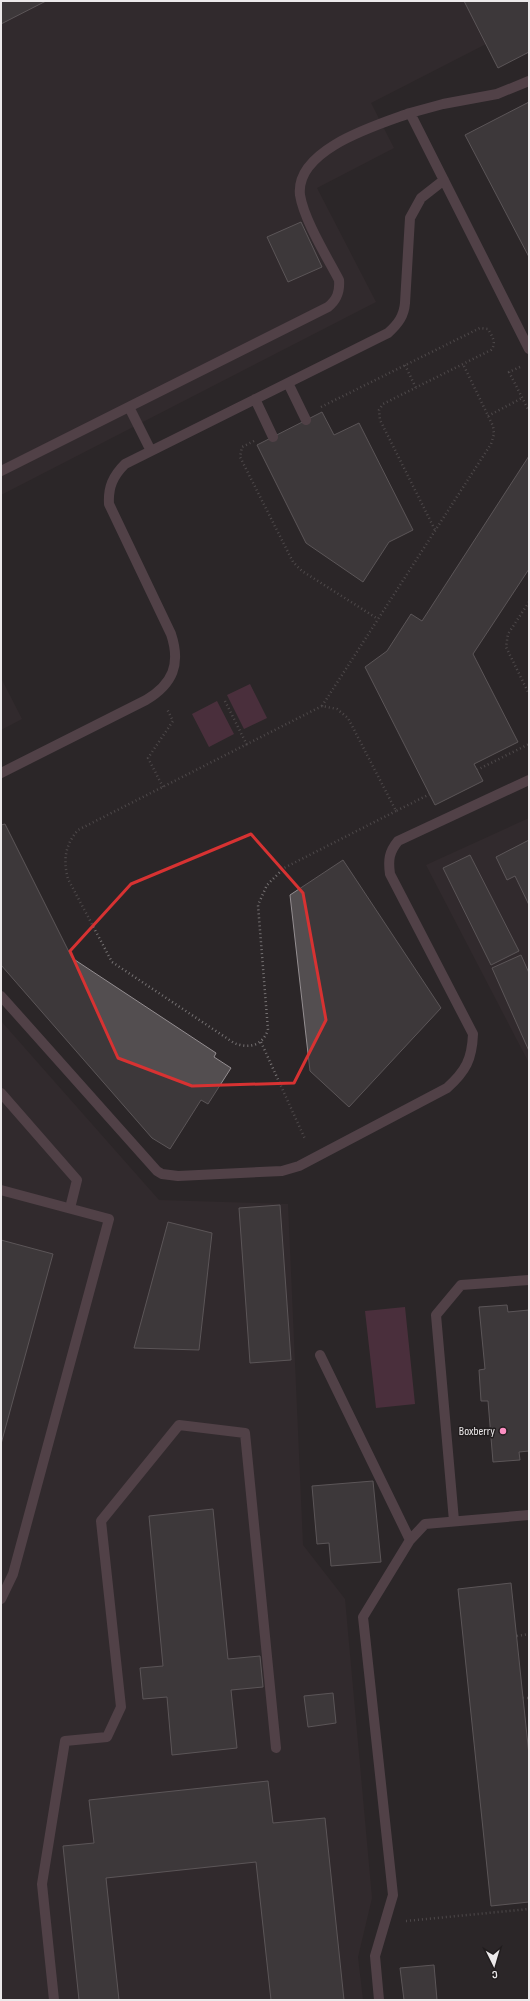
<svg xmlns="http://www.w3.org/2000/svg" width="530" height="2001" viewBox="0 0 530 2001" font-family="'Sofia Sans Condensed',sans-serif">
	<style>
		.built { fill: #392f33 }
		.green { fill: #6f3b54 }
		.building { fill: #534e50; stroke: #948e91 }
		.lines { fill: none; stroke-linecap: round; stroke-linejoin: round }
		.path { stroke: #767273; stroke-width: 2.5; stroke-dasharray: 1 3; stroke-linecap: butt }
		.minor { stroke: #7e626e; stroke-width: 10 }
		.marked { fill: none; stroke: #d73232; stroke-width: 3; stroke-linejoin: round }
		.poi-dot { fill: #fc8fc2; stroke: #211d1e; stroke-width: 1.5 }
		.labels { text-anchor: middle; stroke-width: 3; stroke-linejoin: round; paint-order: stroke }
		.poi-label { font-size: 12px; fill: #ece9ea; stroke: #211d1e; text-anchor: end }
	</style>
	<rect width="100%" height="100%" fill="#2b2628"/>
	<path class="built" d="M1 1H529L486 44 371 103 394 148 317 188 376 302 1 495Z
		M1 678 22 719 1 730Z
		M529 818V1063L426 865Z
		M1 1021 159 1200 288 1204 303 1545 345 1599 372 1898 358 1957 363 2000H1Z"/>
	<path class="green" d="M250 684 267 718 244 729 227 695Z
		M217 701 234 734 209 747 192 714Z
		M405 1307 415 1404 376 1408 365 1311Z"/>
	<path class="building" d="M1 1H46L1 24Z
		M464 1H529V52L498 68Z
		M529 102V257L465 135Z
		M301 222 322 267 288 282 267 237Z
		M322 412 334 435 359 423 413 530 389 542 363 582 306 543 257 445Z
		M529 456V569L473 654 518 742 474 764 483 781 435 805 365 667 387 651 411 614 422 621Z
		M5 824 72 958 216 1053 214 1057 231 1068 208 1104 201 1100 170 1149 152 1138 1 965V825Z
		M529 840V905L515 876 507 880 496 857Z
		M470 855 519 951 491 965 443 868Z
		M343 860 441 1008 349 1107 310 1071 290 895Z
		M521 955 529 973V1051L492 968Z
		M280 1205 291 1360 250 1363 239 1208Z
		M168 1222 212 1233 199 1350 134 1348Z
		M1 1240 53 1254 1 1444Z
		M507 1305 508 1312 529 1310V1451L519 1452 520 1460 493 1462 488 1401H481L479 1370 485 1369 479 1307Z
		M373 1481 381 1562 331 1566 329 1543 317 1544 312 1486Z
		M213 1509 228 1659 260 1656 263 1687 231 1690 237 1748 172 1755 167 1697 143 1699 140 1668 163 1666 149 1516Z
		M511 1583 529 1755V1902L491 1906 458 1589Z
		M333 1693 336 1723 308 1727 304 1696Z
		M268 1781 273 1823 325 1818 344 2000H271L256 1862 106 1878 119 2000H79L63 1846 94 1843 89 1800Z
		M434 1965 437 2000H404L400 1968Z"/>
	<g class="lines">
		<path class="path" d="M405 365 416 388
			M520 367 509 372 529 411
			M321 407 480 328 488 329C492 336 497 343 491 350L383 404 379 410 380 420 435 530
			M488 416 522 398
			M254 441 242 447 240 457 293 562 302 571 378 619
			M529 602 508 634 506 647 529 694
			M225 701 247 745
			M322 706 491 444 494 434 493 426 463 364
			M477 770 529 744
			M163 787 148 758 173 721 167 709
			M396 811 284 868 267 885 258 905 268 1030C262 1046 249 1049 234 1043L112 962 68 879C63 860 65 845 78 830L322 706 337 709 348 718 396 811 430 794
			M261 1042 305 1139
			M517 1636 529 1634
			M523 1698H529
			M406 1921 529 1909"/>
		<path class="minor" d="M529 81 497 94 443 104 410 113 529 349
			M288 383 306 420
			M255 399 273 437
			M129 407 151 451
			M1 471 328 307C337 300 340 292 339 280 327 257 304 220 300 195 295 149 377 125 410 113
			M1 773 146 700C173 684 181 664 171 634L109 504C108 487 113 476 125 464L388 333C398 324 404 316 405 303L410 218 421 198 444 180
			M1 996 157 1171 162 1174 178 1176 282 1171 299 1166 447 1088C466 1071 472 1059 473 1034L390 874C388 860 389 852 398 841L529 780
			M1 1093 77 1180 70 1208
			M1 1190 109 1219 13 1574 1 1599
			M320 1355 410 1540
			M454 1521 436 1315 461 1285 529 1280
			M54 2000 42 1884 65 1741 107 1737 121 1707 101 1521 179 1425 245 1433 276 1748
			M379 2000 375 1956 393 1895 363 1617 410 1540 425 1524 529 1515"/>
	</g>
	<path d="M0 0H530V2001H0ZM251 834 303 893 326 1020 294 1083 192 1086 118 1058 70 951 131 884Z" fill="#2b2628" fill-opacity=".55" fill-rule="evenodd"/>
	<path class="marked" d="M251 834 303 893 326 1020 294 1083 192 1086 118 1058 70 951 131 884Z"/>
	<circle class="poi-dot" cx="503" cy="1431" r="4"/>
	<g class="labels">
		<g class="poi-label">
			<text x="495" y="1435">Boxberry</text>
		</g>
	</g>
	<rect width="530" height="2001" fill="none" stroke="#ece9ea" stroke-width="4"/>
	<g transform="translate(494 1965) rotate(175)" stroke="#211d1e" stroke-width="3" paint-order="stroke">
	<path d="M0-3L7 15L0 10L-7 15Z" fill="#ece9ea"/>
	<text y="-6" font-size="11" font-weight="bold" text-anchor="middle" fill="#ece9ea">С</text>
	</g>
</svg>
